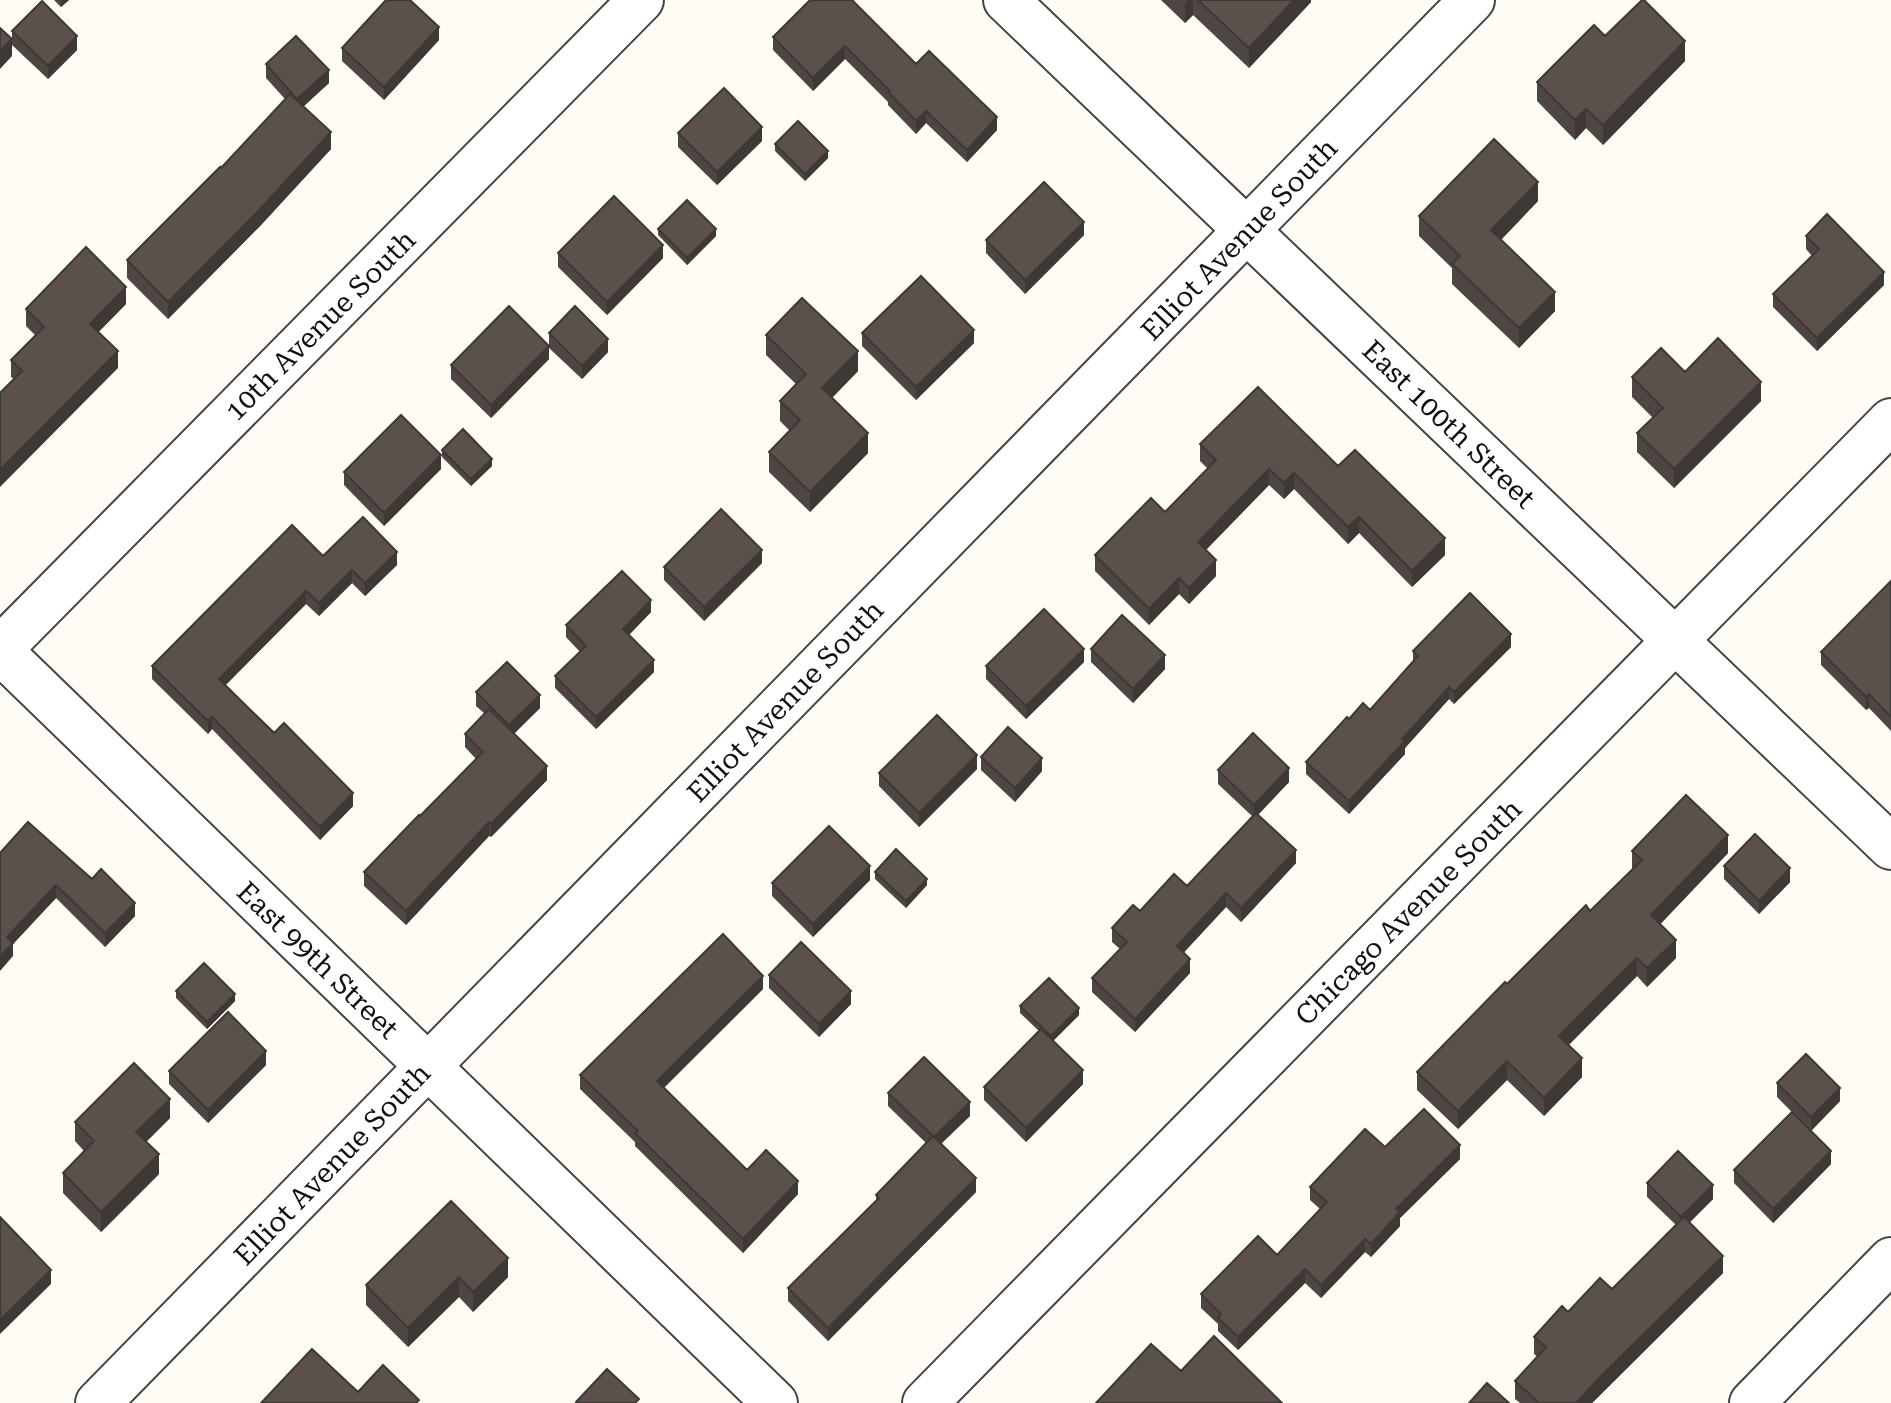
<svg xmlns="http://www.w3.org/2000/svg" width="1891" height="1403" viewBox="0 0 1891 1403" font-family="'Roboto Serif',serif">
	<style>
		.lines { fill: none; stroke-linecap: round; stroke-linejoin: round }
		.street-casing { stroke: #444; stroke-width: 48 }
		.street { stroke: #fff; stroke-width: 44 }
		.wall { fill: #4d4642 }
		.shaded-wall { fill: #3f3936 }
		.building { fill: #5a514d; stroke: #3f3936; stroke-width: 2 }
		.labels { text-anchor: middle; stroke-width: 8; stroke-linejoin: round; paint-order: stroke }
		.street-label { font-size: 28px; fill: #111; stroke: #fff }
	</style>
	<rect width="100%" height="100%" fill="#fffcf5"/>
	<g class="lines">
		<defs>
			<path id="street" d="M1006 0 1891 847
				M0 649 641 0
				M0 651 775 1403
				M98 1403 1472 0
				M925 1403 1891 421
				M1752 1403 1891 1260"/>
		</defs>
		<use href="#street" class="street-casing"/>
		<use href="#street" class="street"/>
	</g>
	<path class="wall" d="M54 0H69L61 7Z
		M810 0 916 64 997 130 967 162 926 123 916 134 888 105V102L845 59 813 91 773 50V37Z
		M1161 0H1311V2L1249 68 1193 15 1185 23Z
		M12 31 77 50 48 79 12 45V56Z
		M1605 36 1685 61 1603 145 1586 128 1575 140 1537 101V82Z
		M439 40 384 100 342 61V48Z
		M266 64 329 83 303 107 331 149 261 225 168 319 127 278V260L221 168 285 99 266 78Z
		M678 133 762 141 717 185 678 147Z
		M775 144 828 158 805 181 775 151Z
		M1538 201 1501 240 1555 311 1519 348 1452 284V268L1419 236V216Z
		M658 229 716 236 687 265 658 235Z
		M1084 235 1025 294 986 253V240Z
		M1806 236 1884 285 1817 351 1773 307V294L1812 256 1806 249Z
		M558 253 663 258 607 315 558 267Z
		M126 304 98 332 118 368 14 379 11 377V360L35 335 26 326V309Z
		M549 333 608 352 582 379 549 348V359L491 418 451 379V365L549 345Z
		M862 333 974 343 916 400 862 346Z
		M766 335 858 371 832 398 868 453 810 512 769 472V452L790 431 780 421V401L796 384 766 355Z
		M1685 372 1761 401 1674 488 1637 452V433L1653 418 1632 397V377Z
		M1200 444 1338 466 1445 555 1412 587 1359 533 1348 544 1294 489 1284 499 1269 485 1206 550 1216 576 1189 604 1179 594 1149 625 1095 571V555L1165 512 1208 469 1200 461Z
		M442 450 492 466 471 486 442 457Z
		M441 469 384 526 344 485V472Z
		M323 556 397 565 365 596 352 583 319 616 306 604 225 685 353 806 320 840 212 729 208 734 152 679V666Z
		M762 563 704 621 664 580V567Z
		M1891 581V731L1869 708 1866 710 1821 665V652Z
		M651 612 629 635 654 672 596 729 555 688V676L580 652 566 637V625Z
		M1511 647 1454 704 1449 699 1405 748V754L1349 814 1306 774V762L1349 719 1370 710 1413 662V651Z
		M1091 649 1165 669 1133 703 1091 662Z
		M1084 662 1026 719 986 679V666Z
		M476 692 540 708 514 733 547 780 491 837 489 836 406 925 364 886V872L476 759 465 747V734L485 714 476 706Z
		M981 757 1042 771 1015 802 981 770Z
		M977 769 919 827 879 786V773Z
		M1218 770 1289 782 1258 815 1296 863 1241 922 1226 907 1183 953 1190 973 1135 1032 1092 992V978L1120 949 1112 942V928L1187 886 1252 816 1218 784Z
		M1632 851 1728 853 1660 924 1676 958 1647 987 1637 976 1569 1045 1582 1077 1544 1116 1507 1080 1458 1129 1417 1090V1072L1507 984 1590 911 1632 870Z
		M0 853 92 879 135 916 105 947 56 898 13 944V956Z
		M1724 866 1790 882 1759 914 1724 879Z
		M875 872 927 885 906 908 875 879Z
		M870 880 813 937 772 896V883Z
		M769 975 851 1004 819 1037 769 988Z
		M763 989 664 1088 747 1170 798 1194 743 1253 635 1146V1142L580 1089V1075Z
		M176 991 235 1001 207 1029 176 998Z
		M1020 1006 1079 1015 1053 1041 1083 1084 1026 1142 984 1100V1087L1039 1031 1020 1013Z
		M266 1065 208 1123 169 1084V1071Z
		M1777 1083 1840 1101 1811 1131 1831 1164 1773 1223 1734 1183V1170L1792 1112 1777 1097Z
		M888 1093 970 1116 941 1144 976 1192 828 1341 788 1301V1288L876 1201V1195L926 1143 888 1106Z
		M170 1118 146 1142 159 1174 101 1232 63 1193V1173L84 1151 75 1141V1122Z
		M1385 1147 1460 1159 1400 1218V1226L1371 1257 1365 1252 1321 1298 1305 1283 1238 1350 1218 1331V1324L1201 1308V1294L1277 1255 1320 1209 1310 1200V1187Z
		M1647 1183 1713 1199 1690 1222 1723 1273 1592 1403H1520L1515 1399V1381L1538 1357 1534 1354V1337L1568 1312 1612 1289 1676 1225 1647 1197Z
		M451 1201 508 1277 473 1312 459 1297 408 1347 366 1305V1285Z"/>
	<path class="shaded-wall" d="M61 0H69L61 7Z
		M1188 0H1193V15L1185 23V3Z
		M1294 0H1311V2L1249 68V48Z
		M439 27V40L384 100V87Z
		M77 36V50L48 79V66Z
		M12 39V56L0 69V51Z
		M1685 41V61L1603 145V125Z
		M845 46V59L813 91V78Z
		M329 70V83L297 112V99Z
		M1586 109V128L1575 140V120Z
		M926 111V123L916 134V121Z
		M997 117V130L967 162V150Z
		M762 127V141L717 185V172Z
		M331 132V149L261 225 168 319V302Z
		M828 151V158L805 181V174Z
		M1538 182V201L1491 250V230Z
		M1084 222V235L1025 294V280Z
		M716 229V236L687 265V258Z
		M663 245V258L607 315V302Z
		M1884 272V285L1817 351V338Z
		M126 287V304L90 341V324Z
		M1555 292V311L1519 348V328Z
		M974 330V343L916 400V387Z
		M608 339V352L582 379V366Z
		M549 346V359L491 418V405Z
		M118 351V368L0 487V470Z
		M858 351V371L822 408V388Z
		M1761 382V401L1674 488V469Z
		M868 433V453L810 512V492Z
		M441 455V469L384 526V513Z
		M492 459V466L471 486V479Z
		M1269 469V485L1198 558V542Z
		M1294 473V489L1284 499V483Z
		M1359 517V533L1348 544V527Z
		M1445 538V555L1412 587V571Z
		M762 550V563L704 621V607Z
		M397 552V565L365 596V583Z
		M1216 560V576L1189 604V588Z
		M352 570V583L319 616V603Z
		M1179 578V594L1149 625V609Z
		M306 591V604L219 692V679Z
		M651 600V612L623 641V629Z
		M1511 634V647L1454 704V692Z
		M1084 649V662L1026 719V706Z
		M1165 655V669L1133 703V689Z
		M654 660V672L596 729V717Z
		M1449 687V699L1405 748V754L1349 814V801L1402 739Z
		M1869 694V708L1866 710V697Z
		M540 695V708L509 739V725Z
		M212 717V729L208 734V721Z
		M977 755V769L919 827V813Z
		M1042 758V771L1015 802V788Z
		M547 766V780L491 837V824Z
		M1289 768V782L1254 819V805Z
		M353 793V806L320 840V827Z
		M489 822V836L406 925V911Z
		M1728 835V853L1651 934V915Z
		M1296 850V863L1241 922V908Z
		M870 866V880L813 937V924Z
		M1790 868V882L1759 914V901Z
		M927 879V885L906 908V901Z
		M56 885V898L13 944V956L0 971V958L7 937Z
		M1226 893V907L1177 960V946Z
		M135 903V916L105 947V933Z
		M1676 940V958L1647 987V968Z
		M1637 958V976L1559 1054V1036Z
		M1190 959V973L1135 1032V1019Z
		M763 976V989L657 1094V1081Z
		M851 991V1004L819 1037V1024Z
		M235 994V1001L207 1029V1022Z
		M1079 1008V1015L1051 1043V1036Z
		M266 1051V1065L208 1123V1110Z
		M1582 1058V1077L1544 1116V1098Z
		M1507 1061V1080L1458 1129V1111Z
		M1083 1070V1084L1026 1142V1128Z
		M1840 1088V1101L1811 1131V1117Z
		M170 1099V1118L136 1152V1132Z
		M970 1102V1116L934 1150V1137Z
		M1460 1145V1159L1400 1218V1226L1371 1257V1244L1396 1209Z
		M1831 1151V1164L1773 1223V1209Z
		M159 1154V1174L101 1232V1212Z
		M976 1178V1192L828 1341V1328Z
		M798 1181V1194L743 1253V1239Z
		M1713 1185V1199L1681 1231V1217Z
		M1365 1239V1252L1321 1298V1285Z
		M1723 1256V1273L1592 1403H1576L1603 1374Z
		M508 1258V1277L473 1312V1292Z
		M1305 1269V1283L1238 1350V1337Z
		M51 1270V1284L0 1334V1320Z
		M459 1277V1297L408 1347V1328Z"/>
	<path class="building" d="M386 0H410L439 27 384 87 342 48Z
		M810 0H852L916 64 929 51 997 117 967 150 926 111 916 121 888 92 890 91 845 46 813 78 773 37Z
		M1198 0H1294L1249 48Z
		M1642 0H1644L1685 41 1603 125 1586 109 1575 120 1537 82 1594 25 1605 36Z
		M42 1 77 36 48 66 12 31Z
		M0 28 12 39 0 51Z
		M296 36 329 70 297 99 266 64Z
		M724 88 762 127 717 172 678 133Z
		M290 94 331 132 261 208 168 302 127 260 220 167 221 168Z
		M798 121 828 151 805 174 775 144Z
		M1494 139 1538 182 1491 230 1555 292 1519 328 1452 264 1460 256 1419 216Z
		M1044 182 1084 222 1025 280 986 240Z
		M614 196 663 245 607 302 558 253Z
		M687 200 716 229 687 258 658 229Z
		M1827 214 1884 272 1817 338 1773 294 1819 249 1806 236Z
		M86 247 126 287 90 324 118 351 0 470V393L22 371 11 360 44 327 26 309Z
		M921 276 974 330 916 387 862 333Z
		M802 298 858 351 822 388 868 433 810 492 769 452 800 420 780 401 806 374 766 335Z
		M509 306 549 346 491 405 451 365Z
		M575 306 608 339 582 366 549 333Z
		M1718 338 1761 382 1674 469 1637 433 1663 408 1632 377 1661 348 1685 372Z
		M1258 387 1338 466 1355 450 1445 538 1412 571 1359 517 1348 527 1294 473 1284 483 1269 469 1198 542 1216 560 1189 588 1179 578 1149 609 1095 555 1151 498 1165 512 1216 460 1200 444Z
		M401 415 441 455 384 513 344 472Z
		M463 429 492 459 471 479 442 450Z
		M721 509 762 550 704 607 664 567Z
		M363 517 397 552 365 583 352 570 319 603 306 591 219 679 274 733 284 723 353 793 320 827 212 717 208 721 152 666 292 525 323 556Z
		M622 571 651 600 623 629 654 660 596 717 555 676 586 646 566 625Z
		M1891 581V717L1869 694 1866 697 1821 652Z
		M1470 593 1511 634 1454 692 1449 687 1402 739 1405 741 1349 801 1306 762 1347 717 1349 719 1363 703 1370 710 1418 656 1413 651Z
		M1044 609 1084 649 1026 706 986 666Z
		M1122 615 1165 655 1133 689 1091 649Z
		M507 662 540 695 509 725 476 692Z
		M489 709 547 766 491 824 489 822 406 911 364 872 419 815 420 816 483 752 465 734Z
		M937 715 977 755 919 813 879 773Z
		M1008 727 1042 758 1015 788 981 757Z
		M1253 733 1289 768 1254 805 1218 770Z
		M1686 795 1728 835 1651 915 1676 940 1647 968 1637 958 1559 1036 1582 1058 1544 1098 1507 1061 1458 1111 1417 1072 1505 982 1507 984 1586 905 1590 911 1642 860 1632 851Z
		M1256 813 1296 850 1241 908 1226 893 1177 946 1190 959 1135 1019 1092 978 1127 942 1112 928 1133 905 1140 911 1174 874 1187 886Z
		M28 822 92 879 101 869 135 903 105 933 56 885 7 937 13 943 0 957V853Z
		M829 826 870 866 813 924 772 883Z
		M1755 834 1790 868 1759 901 1724 866Z
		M896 849 927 879 906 901 875 872Z
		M723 934 763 976 657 1081 747 1170 766 1150 798 1181 743 1239 635 1133 638 1131 580 1075Z
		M801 942 851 991 819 1024 769 975Z
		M204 963 235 994 207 1022 176 991Z
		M1049 978 1079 1008 1051 1036 1020 1006Z
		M228 1012 266 1051 208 1110 169 1071Z
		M1041 1029 1083 1070 1026 1128 984 1087Z
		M1806 1054 1840 1088 1811 1117 1777 1083Z
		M924 1057 970 1102 934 1137 976 1178 828 1328 788 1288 879 1198 876 1195 933 1136 888 1093Z
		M134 1063 170 1099 136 1132 159 1154 101 1212 63 1173 94 1141 75 1122Z
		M1424 1109 1460 1145 1396 1209 1400 1212 1371 1244 1365 1239 1321 1285 1305 1269 1238 1337 1218 1318 1221 1314 1201 1294 1258 1236 1277 1255 1327 1202 1310 1187 1365 1129 1385 1147Z
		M1792 1112 1831 1151 1773 1209 1734 1170Z
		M1678 1151 1713 1185 1681 1217 1647 1183Z
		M451 1201 508 1258 473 1292 459 1277 408 1328 366 1285Z
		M0 1217 51 1270 0 1320Z
		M1684 1217 1723 1256 1603 1374 1576 1403H1539L1515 1381 1546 1347 1534 1337 1562 1306 1568 1312 1600 1278 1612 1289Z
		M1214 1336 1282 1403H1096L1151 1344 1181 1371Z
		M312 1349 358 1392 383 1365 419 1400 416 1403H261Z
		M607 1369 639 1399 635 1403H577L576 1402Z
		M1487 1383 1509 1403H1469Z"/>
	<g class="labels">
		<g class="street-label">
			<text transform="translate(1239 239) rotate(-46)" y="10">Elliot Avenue South</text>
			<text transform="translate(320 325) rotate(-45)" y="10">10th Avenue South</text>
			<text transform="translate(1449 424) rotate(44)" y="10">East 100th Street</text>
			<text transform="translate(785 701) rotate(-46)" y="10">Elliot Avenue South</text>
			<text transform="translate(1408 912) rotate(-45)" y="10">Chicago Avenue South</text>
			<text transform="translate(318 960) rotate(44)" y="10">East 99th Street</text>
			<text transform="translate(332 1164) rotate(-46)" y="10">Elliot Avenue South</text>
		</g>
	</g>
</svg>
